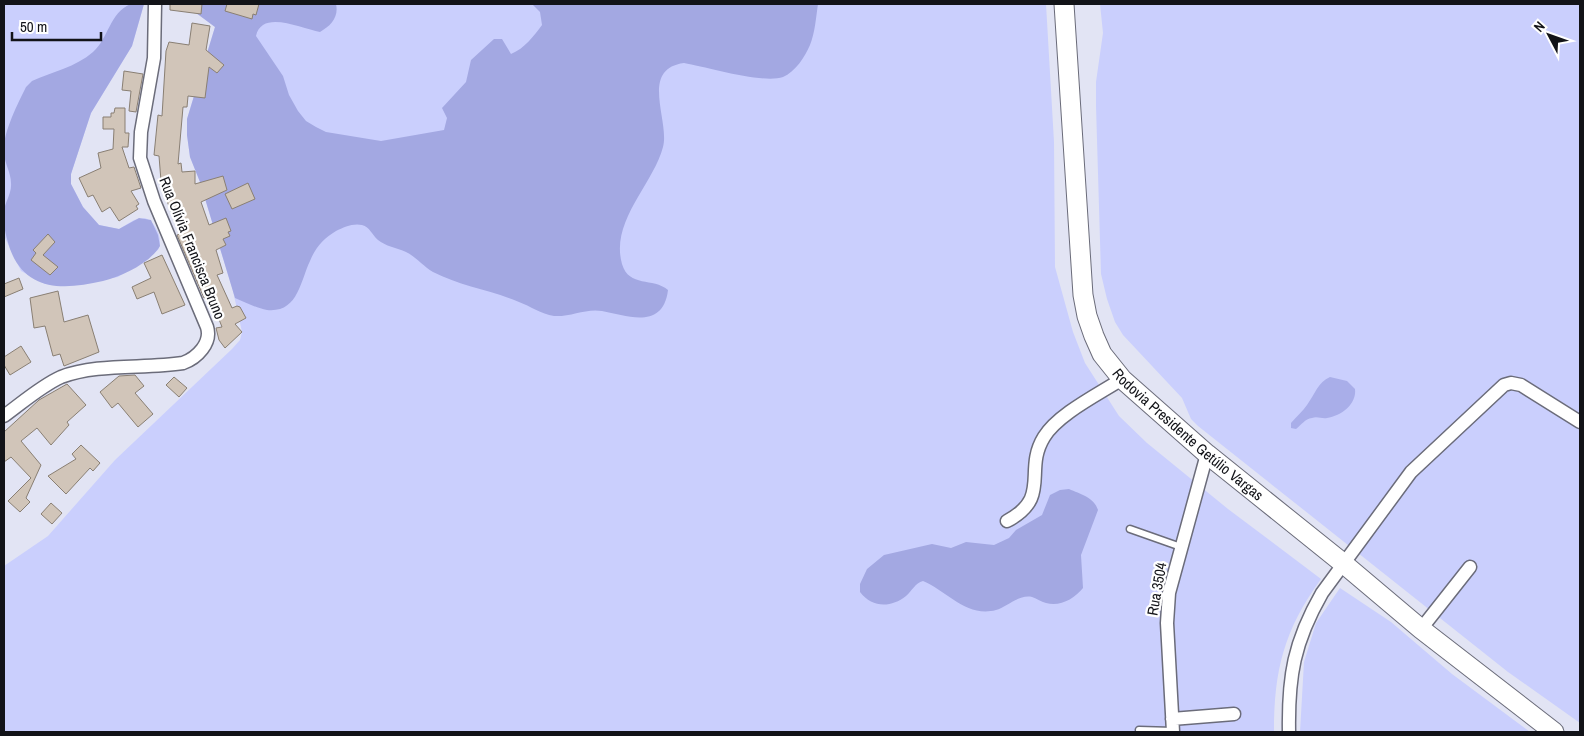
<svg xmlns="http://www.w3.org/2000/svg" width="1584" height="736" viewBox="0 0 1584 736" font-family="'Archivo Narrow',sans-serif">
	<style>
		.green { fill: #cacffd }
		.forest { fill: #a3a8e2 }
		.water { fill: #a9aee9 }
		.building { fill: #d1c5b9; stroke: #897f73 }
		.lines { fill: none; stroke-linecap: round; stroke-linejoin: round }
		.service-casing { stroke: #6b6c7a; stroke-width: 9 }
		.minor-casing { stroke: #6b6c7a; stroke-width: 15 }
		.primary-casing { stroke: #6b6c7a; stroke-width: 21 }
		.service { stroke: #fff; stroke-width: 6 }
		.minor { stroke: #fff; stroke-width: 12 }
		.primary { stroke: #fff; stroke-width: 19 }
		.labels { text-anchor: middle; stroke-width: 4.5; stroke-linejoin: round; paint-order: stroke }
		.street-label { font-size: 15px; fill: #121318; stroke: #fff }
	</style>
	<rect width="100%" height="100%" fill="#e2e4f4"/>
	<path class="green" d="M4 4H144L132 46 91 113 71 174V184L83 207 99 225 119 229 134 220 145 218C156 222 164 240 158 250L118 277 69 285 45 284 21 271 5 238Z
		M184 4H1046L1054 142 1055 267 1073 332 1085 363 1119 416 1147 443 1228 509 1321 579C1284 630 1274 670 1274 732H4V566L48 536 115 460 232 349 240 340 242 332 233 291 200 182 190 157 187 135V119L215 27Z
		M1100 4H1580V723L1508 672 1198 426 1191 419 1182 398 1123 335 1115 322 1107 299 1101 274 1096 106V82L1103 33Z
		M1340 588 1391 622 1452 674 1530 732H1300L1304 662 1316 623Z"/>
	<path class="forest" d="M131 4H144L132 46 91 113 71 174V184L83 207 99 225 119 229 139 218 151 220 158 235 160 246C149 264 122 276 103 281 64 290 26 292 10 249 6 236 3 226 4 212 4 203 12 194 11 183 11 173 5 164 4 154 1 137 18 103 26 87L32 81C52 72 76 67 93 52 109 38 109 13 131 4Z
		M184 4H336C339 17 331 26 320 32 302 29 262 9 256 36L283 76 289 95 298 111 306 121 316 127 326 132 381 141 444 130 447 118 442 108 466 82 471 60 494 39H502L511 54C525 48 533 37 542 25L540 12 532 4H818C816 17 815 33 810 45 805 57 795 72 783 77 763 84 707 67 684 63 639 69 670 121 663 147 653 185 610 221 622 264 629 288 653 277 668 290 663 330 628 316 602 311 586 308 571 317 554 316 541 314 530 306 519 302 491 290 460 286 433 272 423 266 416 257 406 252 397 248 385 246 378 240 372 235 370 227 362 225 353 223 344 227 336 231 324 238 315 248 310 261 300 282 298 313 267 310 256 308 245 302 235 298L200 182 190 157 187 135V119L215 27Z
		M1069 489C1080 494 1094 497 1098 510L1081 555 1083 588C1074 599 1060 607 1046 603 1041 602 1036 598 1032 597 1019 594 1007 607 996 610 967 618 947 591 923 581 915 583 912 591 906 596 891 608 872 608 860 592V584L867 569 884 555 932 544 951 548 966 542 994 545 1009 538 1016 530 1042 515 1050 495 1060 490Z"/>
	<path class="water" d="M1330 377 1347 381 1355 389C1357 404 1341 416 1327 418 1322 419 1317 416 1312 418 1305 419 1301 425 1296 429L1291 428V423C1296 417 1303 411 1307 405 1315 394 1318 382 1330 377Z"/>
	<path class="building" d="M170 4H202L201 14 170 10Z
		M227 4H259L256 15 253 14 252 19 225 11Z
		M192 23 210 26 206 50 224 65 217 73 209 67 205 98 188 96 187 107H183L178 164 181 163 182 172 195 171V184L223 176 227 190 201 202 209 225 226 218 231 231 228 232 230 236 223 239 226 245 216 250 223 273 217 275 232 308 237 306 240 307 246 318 235 324 242 332 225 348 219 340 216 328 222 327 213 304 209 296 204 298 177 235 180 234 167 201 164 181H161L159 156 154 155 158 115 162 116 166 51 169 42 189 45Z
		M124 71 143 74 136 112 129 111 131 91 122 90Z
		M115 108H125V133H129L128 147H122L129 168 134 167 141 188 131 191 139 204 136 206 138 209 119 221 110 207 102 212 93 195 88 197 79 178 101 168 98 153 113 149 114 129H103V117H111V113H114Z
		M248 183 255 199 232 209 225 194Z
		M48 234 55 242 43 255 58 267 50 275 31 260 36 253 33 250Z
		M162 255 185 305 162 314 154 292 137 299 132 287 151 278 144 263Z
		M19 278 23 289 4 297V284Z
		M58 291 64 322 88 315 99 352 64 366 60 354 53 356 45 326 34 328 30 298Z
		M21 346 31 362 10 375 4 365V357Z
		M135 375 144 386 135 393 153 414 138 427 118 403 112 408 100 392 119 376Z
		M174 377 187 388 179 397 166 385Z
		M67 384 86 405 67 422 69 425 51 445 37 428 21 441 41 465 26 498 30 502 20 512 8 501 31 478 11 457 4 462V432L39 400Z
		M81 445 100 463 93 471 90 468 66 494 48 476 76 459 72 454Z
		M51 503 62 513 52 524 41 514Z"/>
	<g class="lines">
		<defs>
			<path id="service" d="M1130 529 1181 547
				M1139 730 1173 731"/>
			<path id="minor" d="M4 416C22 403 41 386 61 377 97 363 145 369 183 363 197 358 212 343 207 327L154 201 140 158 141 132 154 58 155 4
				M1007 521C1052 497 1023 471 1044 437 1058 414 1099 394 1122 379
				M1421 629 1470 567
				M1172 719 1234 714
				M1173 732 1167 623 1169 593 1207 454
				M1289 732C1288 676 1294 642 1322 593L1411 472 1504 385 1511 383 1521 385 1580 422"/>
			<g id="primary">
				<path id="s1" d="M1064 4 1083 295 1087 316 1094 336 1102 354 1122 379 1207 454 1344 564 1421 629 1554 732"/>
			</g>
		</defs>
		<use href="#service" class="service-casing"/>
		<use href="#minor" class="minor-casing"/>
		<use href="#primary" class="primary-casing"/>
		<use href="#service" class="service"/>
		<use href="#minor" class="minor"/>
		<use href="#primary" class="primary"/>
	</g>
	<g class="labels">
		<g class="street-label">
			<text transform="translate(192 248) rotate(68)" y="5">Rua Olívia Francisca Bruno</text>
			<text dy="5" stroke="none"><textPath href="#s1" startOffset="472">Rodovia Presidente Getúlio Vargas</textPath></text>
			<text transform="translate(1157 589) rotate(-80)" y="5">Rua 3504</text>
		</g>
	</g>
	<rect width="1584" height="736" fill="none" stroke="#121318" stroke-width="10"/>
	<g transform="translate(1549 35) rotate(311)" stroke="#ffffff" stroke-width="4" paint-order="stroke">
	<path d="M0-4L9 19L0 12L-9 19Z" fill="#121318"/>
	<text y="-8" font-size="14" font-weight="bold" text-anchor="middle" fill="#121318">N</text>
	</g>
	<path d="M12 32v8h89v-8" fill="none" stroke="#121318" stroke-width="2.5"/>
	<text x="20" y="32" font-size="15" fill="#121318" stroke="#ffffff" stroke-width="4" paint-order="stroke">50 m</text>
</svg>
